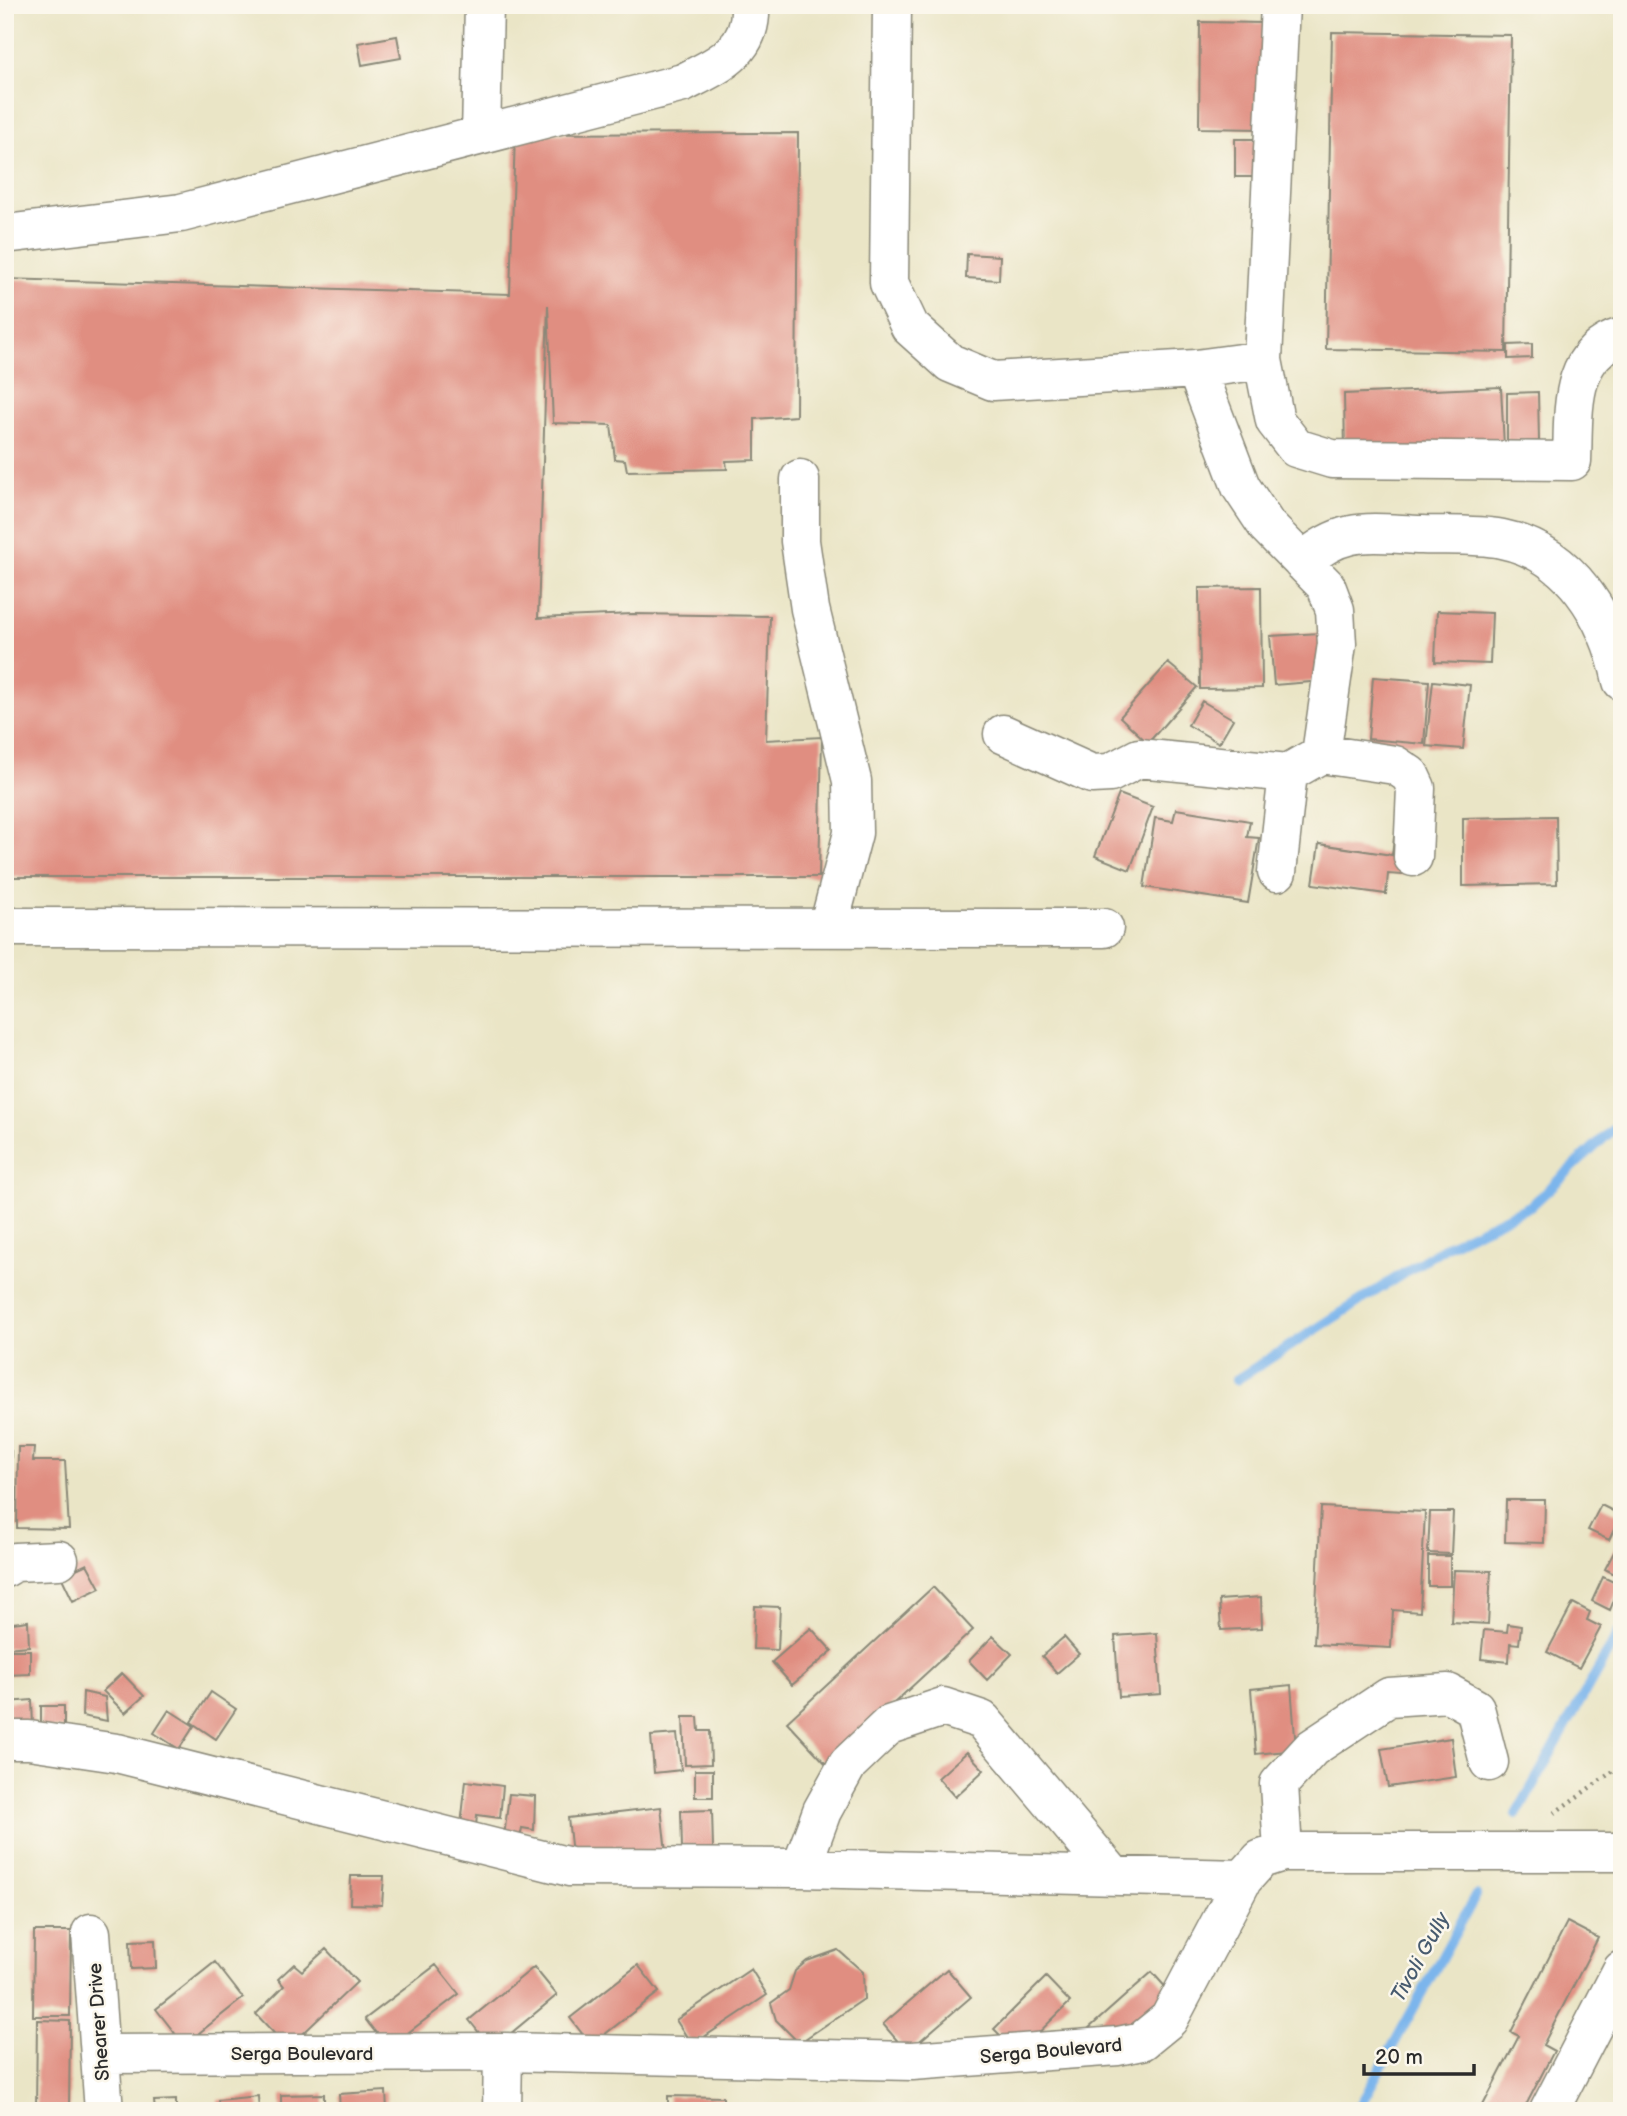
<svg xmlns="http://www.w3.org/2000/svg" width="1627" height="2116" viewBox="0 0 1627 2116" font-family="'Balsamiq Sans',sans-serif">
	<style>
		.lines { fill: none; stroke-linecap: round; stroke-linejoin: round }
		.stream { stroke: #7bb5ec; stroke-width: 10 }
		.building { fill: #e08e81 }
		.minor-casing { stroke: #8a8878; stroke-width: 41 }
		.path { stroke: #8a8878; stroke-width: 4.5; stroke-dasharray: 2 5; stroke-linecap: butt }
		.minor { stroke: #fff; stroke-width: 38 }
		.labels { text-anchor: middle; stroke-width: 5; stroke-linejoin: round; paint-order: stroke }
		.street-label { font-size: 19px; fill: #2b2b2b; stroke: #fbf7ec }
		.water-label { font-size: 21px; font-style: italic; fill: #475b6f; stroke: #fbf7ec }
	</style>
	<rect width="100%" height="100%" fill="#fbf7ec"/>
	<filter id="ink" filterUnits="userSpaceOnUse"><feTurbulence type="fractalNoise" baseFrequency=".0143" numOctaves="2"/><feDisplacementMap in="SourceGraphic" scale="14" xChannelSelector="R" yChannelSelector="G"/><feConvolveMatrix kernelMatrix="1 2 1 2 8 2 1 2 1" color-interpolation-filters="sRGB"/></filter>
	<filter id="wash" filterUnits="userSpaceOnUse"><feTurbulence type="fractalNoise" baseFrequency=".00686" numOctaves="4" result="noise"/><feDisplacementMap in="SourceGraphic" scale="28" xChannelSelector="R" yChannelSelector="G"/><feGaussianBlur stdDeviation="1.57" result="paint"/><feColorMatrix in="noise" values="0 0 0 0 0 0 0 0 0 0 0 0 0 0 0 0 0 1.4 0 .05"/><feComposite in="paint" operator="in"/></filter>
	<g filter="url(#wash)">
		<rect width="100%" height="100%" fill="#eae5c6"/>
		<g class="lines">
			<path class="stream" d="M1236 1380 1448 1245 1532 1205 1622 1121
				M1516 1815 1622 1627
				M1357 2111 1476 1895"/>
		</g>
		<g id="blocks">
			<path class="building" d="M1200 22 1264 23 1262 129 1199 128Z
				M1332 32 1511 35 1506 352 1326 349Z
				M397 36 401 58 362 65 358 43Z
				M798 133 796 416 755 419V460L726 461 727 469 627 471 625 460 615 459 611 425 553 423 548 305 538 618 633 614 770 616 766 740 822 737 819 877H5V279L510 294 515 134Z
				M1235 139H1264V177H1235Z
				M967 254 1000 256 999 280 966 278Z
				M1532 344V358L1508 359V345Z
				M1501 387 1504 446 1345 453 1344 394Z
				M1538 392 1539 441 1507 442V393Z
				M1261 587 1262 688 1200 689 1199 588Z
				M1437 611 1492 613 1490 664 1435 662Z
				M1320 633 1323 681 1274 685 1270 636Z
				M1168 663 1197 687 1148 743 1120 717Z
				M1373 677 1429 681 1424 744 1368 739Z
				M1433 681 1470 685 1463 749 1426 746Z
				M1202 701 1233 719 1219 743 1188 725Z
				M1119 794 1153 807 1130 870 1095 856Z
				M1176 809 1250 821 1247 837 1259 838 1248 903 1144 887 1155 818 1173 821Z
				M1556 816 1557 884 1463 886V818Z
				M1394 837 1407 838 1402 875 1388 874 1386 894 1313 884 1319 844 1392 855Z
				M18 1447H34L33 1461H65L69 1529 17 1528Z
				M5 1451H11L10 1530H5Z
				M1506 1500H1545L1544 1543 1505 1542Z
				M1601 1505 1621 1515 1609 1540 1588 1530Z
				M1321 1507 1425 1512 1420 1612 1393 1610 1391 1648 1314 1644Z
				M1430 1512H1453L1451 1554 1428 1553Z
				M1622 1537V1578L1605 1569Z
				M1428 1556H1450V1586H1428Z
				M87 1564 100 1588 73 1601 61 1576Z
				M1454 1570 1491 1571 1488 1624 1451 1622Z
				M1603 1577 1620 1585 1610 1610 1592 1601Z
				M933 1587 973 1630 827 1765 787 1722Z
				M1261 1597 1262 1628 1221 1630 1219 1600Z
				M1573 1603 1590 1612 1587 1620 1601 1627 1579 1668 1547 1652Z
				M755 1606 780 1607 778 1650 753 1649Z
				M28 1621 29 1646 6 1648 5 1624Z
				M1508 1624 1521 1626 1519 1644 1510 1643 1509 1662 1481 1659 1484 1630 1507 1632Z
				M811 1628 832 1651 792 1685 772 1662Z
				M1157 1633 1161 1694 1119 1697 1115 1636Z
				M993 1636 1012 1654 987 1680 969 1661Z
				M1064 1637 1079 1654 1057 1673 1042 1656Z
				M5 1650H30V1674L5 1675Z
				M122 1673 144 1696 125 1713 103 1691Z
				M1291 1685 1296 1750 1256 1754 1251 1689Z
				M83 1692 105 1697 107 1721 82 1716Z
				M211 1692 236 1709 216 1739 191 1722Z
				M32 1700 33 1726 10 1728 8 1702Z
				M41 1706H64V1728L41 1729Z
				M169 1710 194 1726 179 1749 154 1733Z
				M683 1717H698L699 1731H710L711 1764 685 1765Z
				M677 1734 681 1770 654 1773 651 1736Z
				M1451 1738 1456 1777 1388 1787 1381 1749Z
				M967 1752 984 1770 955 1797 938 1778Z
				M695 1770H713V1797H695Z
				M466 1781 503 1786 500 1818 477 1815 476 1826 461 1825Z
				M509 1794 535 1796 534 1830 522 1828 520 1838H504Z
				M661 1807 666 1853 573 1863 568 1818Z
				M712 1810 713 1848 682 1849 681 1811Z
				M351 1876H384L382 1905 350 1904Z
				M1567 1922 1598 1938 1543 2045 1554 2051 1523 2111H1480L1519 2036 1511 2032Z
				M34 1931H71L70 2016H33Z
				M155 1940 156 1968 131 1969 130 1941Z
				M326 1949 357 1982 288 2048 256 2014 284 1986 278 1979 294 1964 302 1971Z
				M838 1950 863 1972 864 1999 799 2043 776 2020 771 2003 789 1990 795 1971 807 1961Z
				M215 1962 243 1998 184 2045 156 2009Z
				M436 1965 459 1994 388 2048 365 2019Z
				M638 1965 659 1992 591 2045 570 2018Z
				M534 1967 557 1995 492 2049 469 2020Z
				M751 1969 767 1995 692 2045 676 2020Z
				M947 1969 971 1997 907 2052 883 2024Z
				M1152 1972 1176 1999 1125 2043 1088 2029Z
				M1046 1977 1070 2002 1018 2053 994 2029Z
				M37 2020 70 2021 69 2111H36Z
				M386 2091 387 2111H340L339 2094Z
				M324 2094V2111H281V2095Z
				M258 2096 259 2111H219L218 2100Z
				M668 2096 723 2097V2111H668Z
				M176 2100V2111H155L154 2101Z
				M794 2107 999 2108V2111H794Z"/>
		</g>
	</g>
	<g filter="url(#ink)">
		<use href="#blocks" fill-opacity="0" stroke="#8a8878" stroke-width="2"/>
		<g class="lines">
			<defs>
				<path id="minor" d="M892 5 889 283 910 327 950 363 993 381 1196 369 1263 360
					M1280 5 1263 360 1275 421 1296 448 1332 459 1572 461C1574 414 1567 353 1622 337
					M481 135 484 5
					M5 234 181 213 683 83C718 65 753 51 750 5
					M1196 369 1241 487 1267 526 1326 586 1335 610 1337 644 1321 754
					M800 479V541L810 609 852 781 853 833 828 928
					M1302 562C1344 525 1369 533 1422 535 1447 536 1476 534 1502 539 1571 553 1608 616 1622 681
					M1003 734 1092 774 1110 773 1139 758 1288 773
					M1277 872 1288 773 1321 754 1395 765 1410 775 1416 788 1413 857
					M5 927 1104 928
					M5 1568 15 1562 59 1560
					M5 1740H29L117 1753 570 1867 801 1868 1243 1879
					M1283 1852 1279 1784 1312 1748 1389 1697 1448 1693 1475 1708 1489 1762
					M801 1868 822 1811 848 1764 889 1725 943 1707 982 1720 1113 1875
					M91 1933 104 2111
					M102 2054 503 2052 912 2061 1118 2046 1142 2041 1169 2019 1243 1879 1261 1859 1283 1852H1622
					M502 2111 503 2052
					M1549 2111 1622 1970"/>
			</defs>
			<use href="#minor" class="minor-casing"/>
			<path class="path" d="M1554 1813 1622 1765"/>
			<use href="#minor" class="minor"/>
		</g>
	</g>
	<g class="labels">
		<g class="street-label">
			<text transform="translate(98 2022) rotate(-94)" y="7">Shearer Drive</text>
			<text transform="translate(1051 2050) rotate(-5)" y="7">Serga Boulevard</text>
			<text x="302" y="2060">Serga Boulevard</text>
		</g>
		<g class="water-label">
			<text transform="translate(1420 1957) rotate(-61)" y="7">Tivoli Gully</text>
		</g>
	</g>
	<rect width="1627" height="2116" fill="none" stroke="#fbf7ec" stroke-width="28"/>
	<path d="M1364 2064v10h110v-10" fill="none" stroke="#2b2b2b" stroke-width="3.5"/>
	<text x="1375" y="2064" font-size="21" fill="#2b2b2b" stroke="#fbf7ec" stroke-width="5" paint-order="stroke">20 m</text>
</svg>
